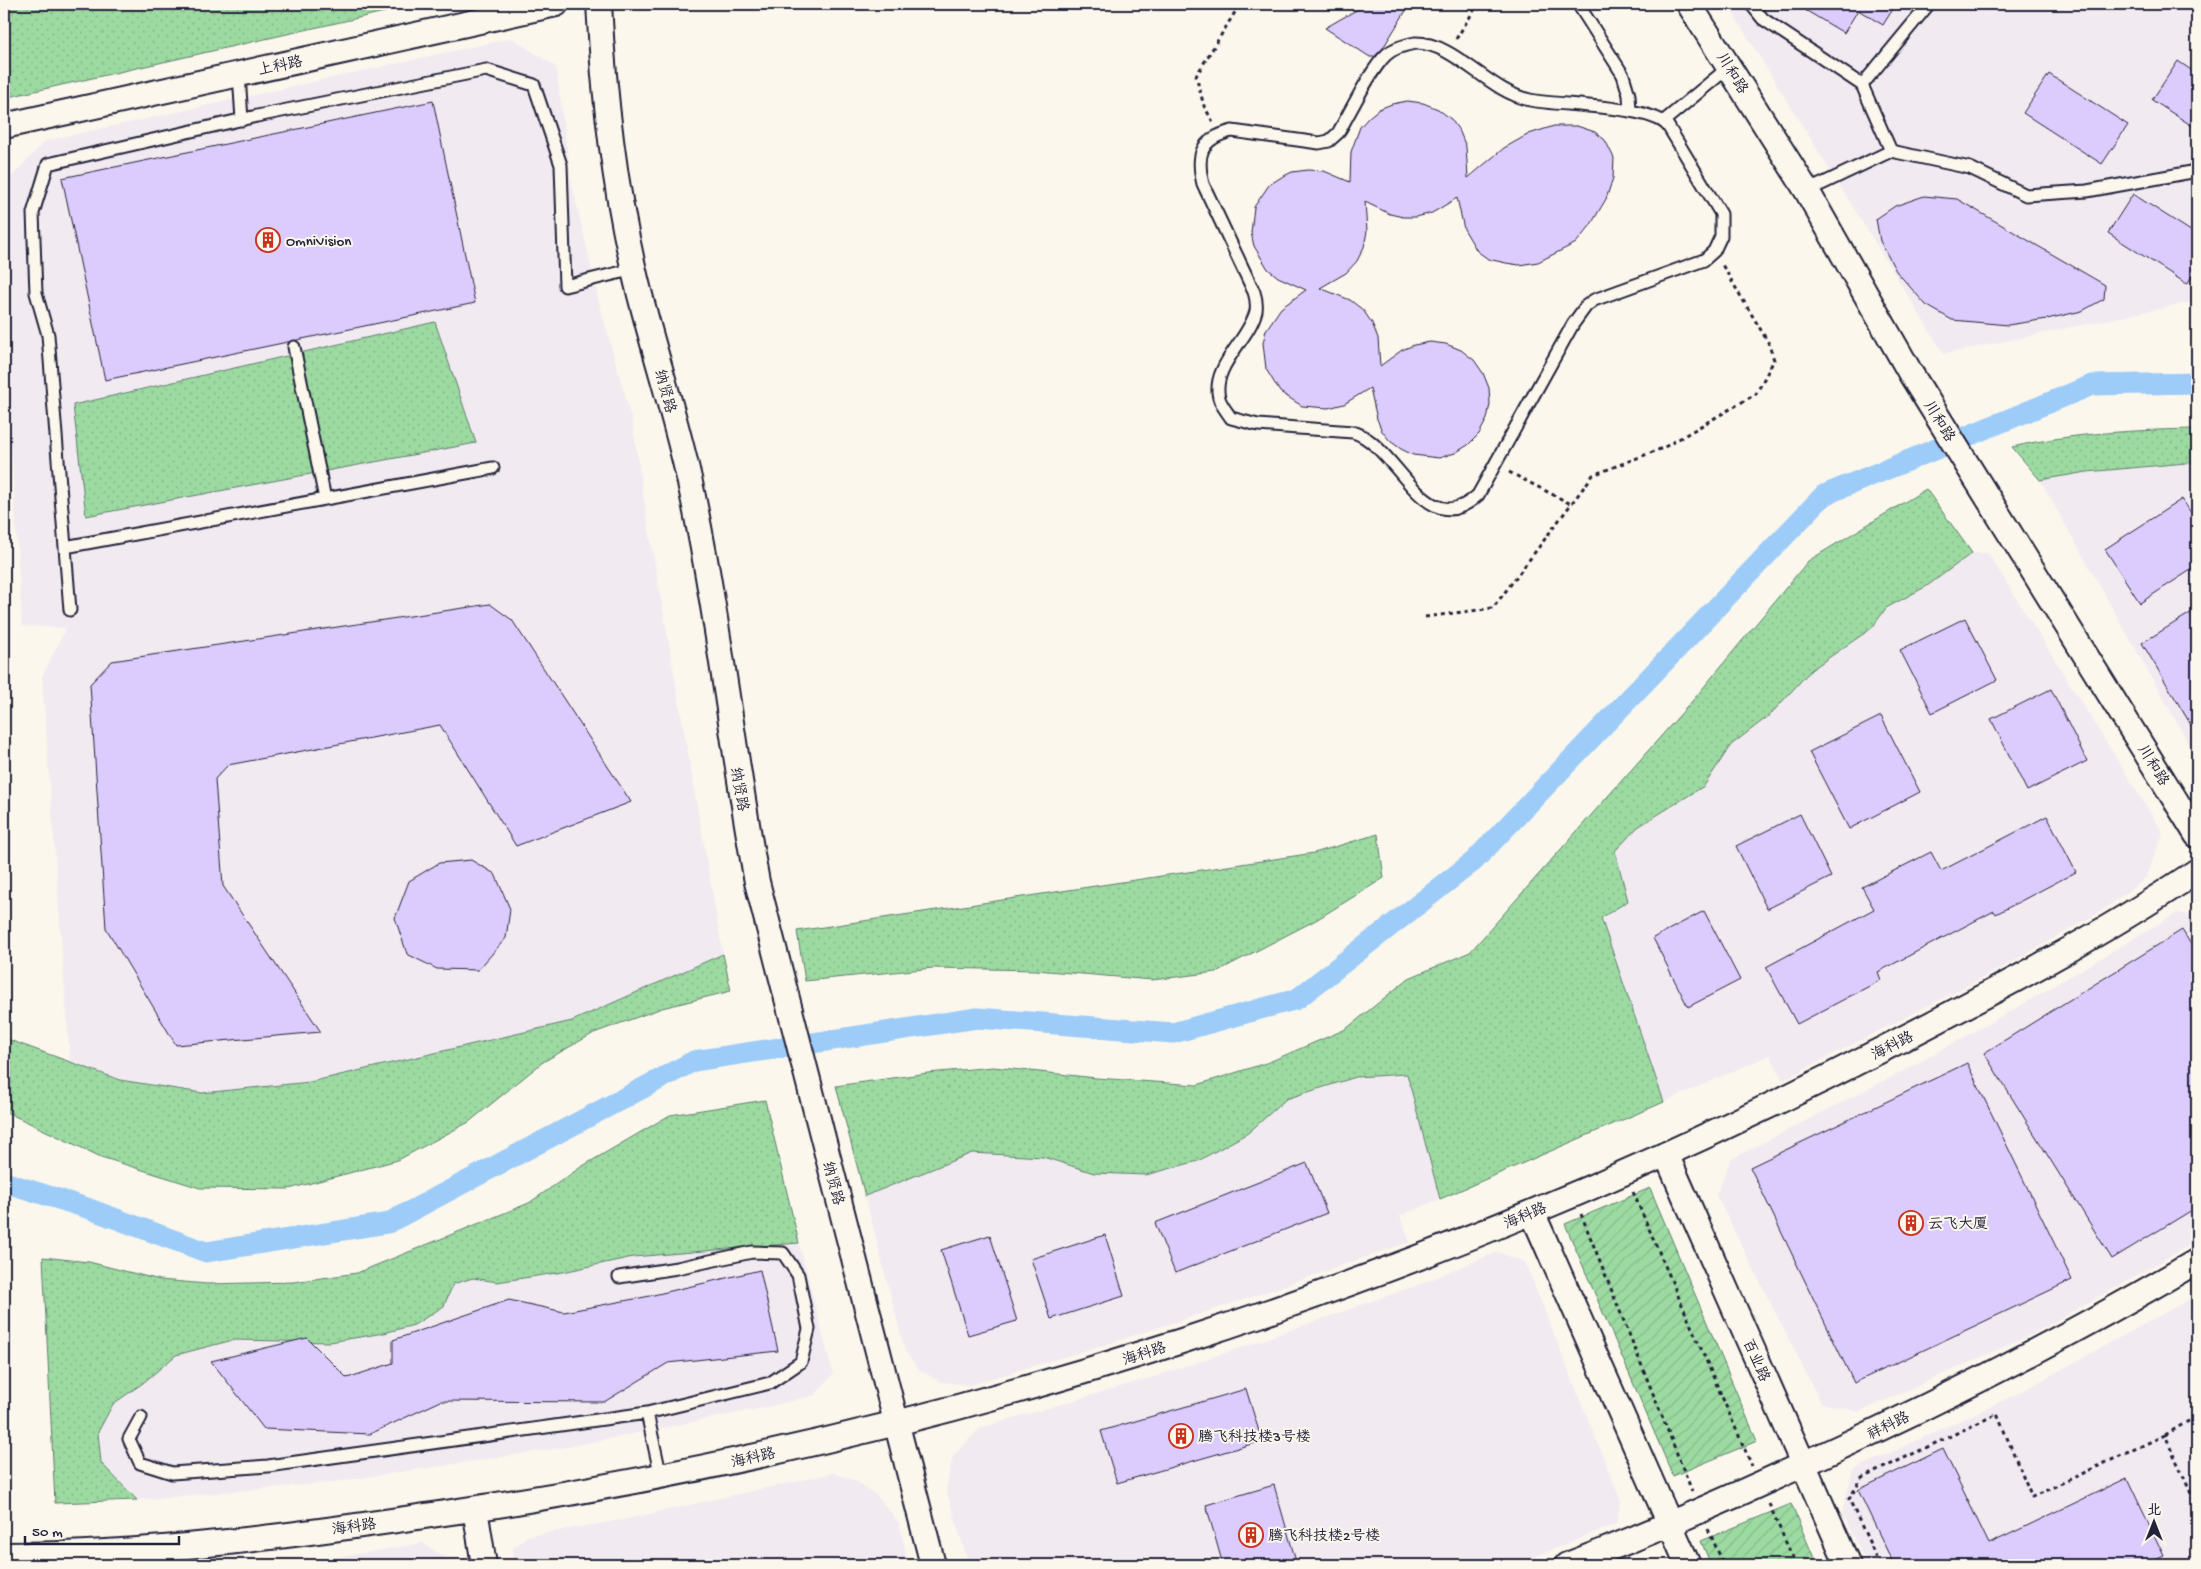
<svg xmlns="http://www.w3.org/2000/svg" width="2201" height="1569" viewBox="0 0 2201 1569" font-family="'Gochi Hand','LXGW WenKai TC',sans-serif">
	<style>
		.built { fill: #f2eaf1 }
		.park { fill: url(#park-dots); stroke: #5f7e6e }
		.garden { fill: url(#garden-furrows); stroke: #5f7e6e }
		.lines { fill: none; stroke-linecap: round; stroke-linejoin: round }
		.canal { stroke: #9dccf9; stroke-width: 21 }
		.building { fill: #dcccfd; stroke: #22223b }
		.service-casing { stroke: #22223b; stroke-width: 15 }
		.minor-casing { stroke: #22223b; stroke-width: 28 }
		.path { stroke: #22223b; stroke-width: 3; stroke-dasharray: 4 4; stroke-linecap: butt }
		.service { stroke: #fbf7ec; stroke-width: 11 }
		.minor { stroke: #fbf7ec; stroke-width: 24 }
		.labels { text-anchor: middle; stroke-width: 4; stroke-linejoin: round; paint-order: stroke }
		.street-label { font-size: 15px; fill: #22223b; stroke: #fbf7ec }
		.poi-label { font-size: 15px; fill: #22223b; stroke: #fbf7ec; text-anchor: start }
	</style>
	<defs>
		<pattern id="park-dots" width="8" height="8" patternUnits="userSpaceOnUse" patternTransform="scale(1.25)"><rect width="8" height="8" fill="#9cdaa1"/><path d="M2 2h.1M6 6h.1" fill="none" stroke="#86bb8c" stroke-width="1.8" stroke-linecap="round"/></pattern>
		<pattern id="garden-furrows" width="10" height="10" patternUnits="userSpaceOnUse" patternTransform="scale(1.25)"><rect width="10" height="10" fill="#9cdaa1"/><path d="M-1 1l2-2M0 10L10 0M9 11l2-2" fill="none" stroke="#86bb8c"/></pattern>
	</defs>
	<rect width="100%" height="100%" fill="#fbf7ec"/>
	<filter id="ink" filterUnits="userSpaceOnUse"><feTurbulence type="fractalNoise" baseFrequency=".02" numOctaves="2"/><feDisplacementMap in="SourceGraphic" scale="10" xChannelSelector="R" yChannelSelector="G"/><feConvolveMatrix kernelMatrix="1 2 1 2 8 2 1 2 1" color-interpolation-filters="sRGB"/></filter>
	<g filter="url(#ink)">
		<path class="built" d="M1727 4H2197V301L1944 354Z
			M512 38 556 67 571 179 600 306 632 421 647 519 723 954 572 1021 310 1082 202 1093 120 1080 70 1061 42 677 66 628 22 626 4 334V185L45 141Z
			M2197 462V758L2040 480 2087 472Z
			M1972 553H1988L2163 833 2146 878 2100 912 2002 968 1783 1080 1770 1055 1664 1102 1601 918 1628 901 1615 852 1638 827 1704 786 1731 745 1770 715 1811 670 1872 628 1886 608 1927 586Z
			M2177 913 2197 916V1241L2031 1335 1859 1412 1821 1403 1716 1195 1731 1159 1911 1067 2023 1004Z
			M1407 1074 1440 1199 1400 1216 1410 1242 1237 1302 1111 1343 970 1385 941 1382 919 1370 905 1351 865 1196 972 1153 1043 1157 1094 1173 1146 1175 1198 1161 1248 1133 1286 1099 1356 1077Z
			M799 1243 833 1374 815 1395 772 1406 567 1447 327 1483 137 1500 101 1463 98 1432 113 1404 143 1383 176 1355 233 1340 330 1342 384 1333 414 1325 444 1306 453 1284 473 1278 497 1282 563 1272 633 1257Z
			M1497 1252 1525 1262 1621 1501 1616 1524 1514 1565H969L946 1489 953 1456 980 1428 1150 1378 1246 1346 1423 1283Z
			M2197 1295V1565H1867L1842 1512 1853 1470 2015 1395Z
			M833 1473 854 1480 877 1496 899 1523 909 1565H511L513 1548 527 1536 627 1519Z
			M423 1543 456 1565H275L333 1558Z"/>
		<path class="park" d="M4 4H420L4 98Z
			M435 322 476 443 86 516 73 405Z
			M2197 429V462L2087 472 2040 480 2012 447C2073 433 2135 430 2197 429Z
			M1926 489 1972 553 1927 586 1886 608 1872 628 1811 670 1770 715 1731 745 1704 786 1638 827 1615 851 1628 901 1601 918 1664 1102 1440 1199 1407 1074 1356 1077 1286 1099 1248 1133 1198 1161 1146 1175 1094 1173 1043 1157 972 1153 865 1196 836 1086 928 1073 993 1067 1096 1078 1197 1085 1269 1062 1346 1029 1409 978 1470 952 1694 699 1808 561Z
			M1378 834 1384 878 1316 920 1216 972 1152 980 1036 970 933 968 805 981 797 931 1314 853Z
			M723 954 731 991 662 1008 594 1033 543 1062 469 1122 398 1160 289 1189 200 1188 101 1157 4 1111V1038L120 1080 202 1093 310 1082 572 1021Z
			M765 1100 799 1243 633 1257 563 1272 497 1282 473 1278 453 1284 444 1306 414 1325 384 1333 330 1342 233 1340 176 1355 143 1383 113 1404 98 1432 101 1463 137 1500 55 1503 43 1257 89 1262 160 1280 207 1284 293 1282 357 1273 529 1203 581 1167 670 1115Z"/>
		<path class="garden" d="M1650 1188 1757 1441 1673 1476 1565 1224Z
			M1791 1504 1817 1565H1711L1701 1541Z"/>
		<g class="lines">
			<path class="canal" d="M4 1182 87 1208 206 1252 388 1223 694 1061 977 1018 1173 1033 1297 999 1474 861 1824 495 2092 385 2197 383"/>
		</g>
		<path class="building" d="M1367 4H1410L1383 48 1374 57H1370L1325 28Z
			M1795 4H1896L1883 25 1858 10 1844 33Z
			M2178 61 2197 74V129L2152 100Z
			M2049 74 2128 125 2102 164 2023 113Z
			M433 101 475 303 105 380 62 178Z
			M1407 101 1423 103 1438 109 1451 119 1460 132 1466 147 1468 178 1504 148 1529 134 1554 126H1577L1595 132 1605 140 1614 158 1613 178 1606 199 1590 226 1576 243 1538 262 1519 265 1506 263 1488 259 1477 251 1464 229 1457 198 1432 213 1416 217H1403L1390 214 1365 202 1367 231 1364 247 1357 261 1346 273 1320 288 1350 300 1363 310 1372 323 1378 338 1380 366 1402 350 1414 345 1430 342 1446 344 1461 350 1474 360 1483 373 1489 388 1490 404 1487 419 1479 434 1468 445 1455 453 1439 458 1413 455 1401 449 1390 441 1382 431 1377 419 1370 388 1344 404 1328 408 1302 406 1280 392 1266 369 1263 343 1266 330 1281 308 1306 290 1278 277 1268 269 1254 246 1251 233 1254 207 1269 185 1280 178 1292 172 1308 170 1324 171 1350 182 1351 152 1360 127 1369 117 1379 109 1392 104Z
			M2133 194 2197 235V268L2187 284 2108 233Z
			M1924 196 1957 199 2105 285 2104 299 2082 311 2047 319 2008 325 1952 320 1926 305 1896 271 1880 241 1876 219 1895 206Z
			M2182 499 2197 522V566L2140 603 2105 549Z
			M490 604 512 620 631 802 516 846 440 725 228 765 215 779 223 886 321 1032 176 1045 106 928 90 684 112 661Z
			M2197 609V735L2142 643Z
			M1965 618 1997 680 1932 713 1900 650Z
			M2051 689 2087 761 2027 791 1991 719Z
			M1881 716 1920 792 1849 829 1809 752Z
			M1800 814 1831 877 1767 909 1736 846Z
			M2047 816 2076 872 1996 914 1994 911 1878 972 1881 980 1797 1024 1766 967 1874 909 1862 887 1931 852 1941 871Z
			M471 860 495 874 510 909 506 938 478 970 437 969 407 954 395 918 409 881 439 863Z
			M1704 911 1740 980 1688 1007 1653 938Z
			M2182 930 2197 954V1207L2112 1259 1984 1053Z
			M1967 1063 2072 1280 1854 1383 1750 1167Z
			M1307 1163 1327 1213 1175 1273 1155 1223Z
			M990 1235 1017 1321 968 1335 941 1250Z
			M1105 1235 1124 1296 1051 1319 1031 1259Z
			M760 1270 778 1351 668 1363 604 1402 441 1401 370 1434 264 1429 211 1361 307 1338 347 1378 393 1363V1340L509 1300 564 1312 645 1297Z
			M1246 1389 1262 1441 1117 1483 1101 1431Z
			M1943 1449 1989 1544 2127 1478 2164 1556 2144 1565H1894L1858 1490Z
			M1274 1485 1297 1565H1223L1206 1505Z"/>
		<g class="lines">
			<defs>
				<path id="service" d="M1578 4 1623 75 1629 95 1630 111
					M1751 4 1763 19 1862 85
					M1415 43C1455 42 1487 91 1530 100 1559 106 1651 105 1668 126L1721 214V236L1714 251 1704 260 1594 300 1586 306 1573 324 1478 495C1425 545 1398 445 1353 432L1258 425 1231 418C1227 412 1221 405 1219 398 1211 366 1249 340 1256 311 1257 304 1256 298 1254 292L1203 184C1196 155 1200 139 1232 131L1319 143 1329 141 1338 133C1350 113 1370 70 1386 55 1393 48 1405 45 1415 43Z
					M239 74 242 120
					M1664 121 1729 67
					M1891 151 1862 85 1929 4
					M1807 191 1891 151 1970 168 2026 195 2087 191 2197 171
					M294 347 325 499
					M65 547 493 468
					M70 610 48 335 36 293 33 213 48 164 257 116 486 70 534 85 561 165 565 286 634 269
					M619 1277 677 1268 752 1252 783 1253 798 1275 809 1329 801 1362 770 1383 647 1413 661 1477
					M141 1417 129 1439 140 1463 172 1473 268 1466 647 1413"/>
				<path id="minor" d="M599 4C604 97 614 188 636 279 653 350 677 420 692 492 719 621 733 752 757 882L933 1565
					M1689 4 1807 191 1911 374 2197 835
					M4 126 556 4
					M1666 1154 1848 1565
					M1532 1212 1688 1565
					M475 1509 484 1565
					M4 1555C152 1555 299 1535 445 1513 943 1440 1435 1281 1883 1049 1989 994 2098 938 2197 871
					M1567 1565C1647 1535 1726 1500 1804 1464 1938 1403 2070 1336 2197 1261"/>
			</defs>
			<use href="#service" class="service-casing"/>
			<use href="#minor" class="minor-casing"/>
			<path class="path" d="M1456 39 1478 4
				M1213 122 1204 106 1196 76 1240 4
				M1509 472 1571 504
				M1425 617 1493 608 1593 475 1663 448 1756 394 1774 360 1768 342 1721 263
				M1633 1192 1752 1466
				M1581 1214 1692 1491
				M2165 1435 2197 1416
				M1769 1504 1796 1565
				M1708 1529 1724 1565
				M1880 1565 1849 1499 1862 1478 1997 1414 2032 1497 2165 1435 2197 1507
				M2195 1565 2197 1558"/>
			<use href="#service" class="service"/>
			<use href="#minor" class="minor"/>
		</g>
	</g>
	<defs>
		<symbol id="building-ring" viewBox="-11 -11 22 22"><circle r="9.5" fill="#fbf7ec" stroke="#c8321e" stroke-width="1.5"/><path d="M-4-6H4V6H1V3H-1V6H-4ZM-2.5-4.3h1.7v1.8h-1.7ZM.8-4.3h1.7v1.8H.8ZM-2.5-1h1.7V.8h-1.7ZM.8-1h1.7V.8H.8Z" fill="#c8321e"/></symbol>
	</defs>
	<g fill-rule="evenodd">
		<use href="#building-ring" x="254" y="226" width="28" height="28"/>
		<use href="#building-ring" x="1897" y="1209" width="28" height="28"/>
		<use href="#building-ring" x="1167" y="1422" width="28" height="28"/>
		<use href="#building-ring" x="1237" y="1521" width="28" height="28"/>
	</g>
	<g class="labels">
		<g class="street-label">
			<text transform="translate(280 65) rotate(-12)" y="5">上科路</text>
			<text transform="translate(1733 73) rotate(58)" y="5">川和路</text>
			<text transform="translate(666 391) rotate(75)" y="5">纳贤路</text>
			<text transform="translate(1940 421) rotate(58)" y="5">川和路</text>
			<text transform="translate(2154 765) rotate(58)" y="5">川和路</text>
			<text transform="translate(740 789) rotate(80)" y="5">纳贤路</text>
			<text transform="translate(1892 1045) rotate(-27)" y="5">海科路</text>
			<text transform="translate(834 1183) rotate(75)" y="5">纳贤路</text>
			<text transform="translate(1525 1215) rotate(-23)" y="5">海科路</text>
			<text transform="translate(1144 1353) rotate(-18)" y="5">海科路</text>
			<text transform="translate(1757 1360) rotate(66)" y="5">百业路</text>
			<text transform="translate(1888 1425) rotate(-26)" y="5">祥科路</text>
			<text transform="translate(753 1457) rotate(-13)" y="5">海科路</text>
			<text transform="translate(354 1526) rotate(-8)" y="5">海科路</text>
		</g>
		<g class="poi-label">
			<text x="286" y="245">OmniVision</text>
			<text x="1928" y="1228">云飞大厦</text>
			<text x="1198" y="1441">腾飞科技楼3号楼</text>
			<text x="1268" y="1540">腾飞科技楼2号楼</text>
		</g>
	</g>
	<rect width="2201" height="1569" fill="none" stroke="#fbf7ec" stroke-width="20"/>
	<rect x="10" y="10" width="2181" height="1549" fill="none" stroke="#22223b" stroke-width="2" filter="url(#ink)"/>
	<g transform="translate(2154 1522)" stroke="#fbf7ec" stroke-width="4" paint-order="stroke">
	<path d="M0-4L9 19L0 12L-9 19Z" fill="#22223b"/>
	<text y="-8" font-size="14" font-weight="bold" text-anchor="middle" fill="#22223b">北</text>
	</g>
	<path d="M25 1536v8h154v-8" fill="none" stroke="#22223b" stroke-width="2.5"/>
	<text x="32" y="1536" font-size="15" fill="#22223b" stroke="#fbf7ec" stroke-width="4" paint-order="stroke">50 m</text>
</svg>
